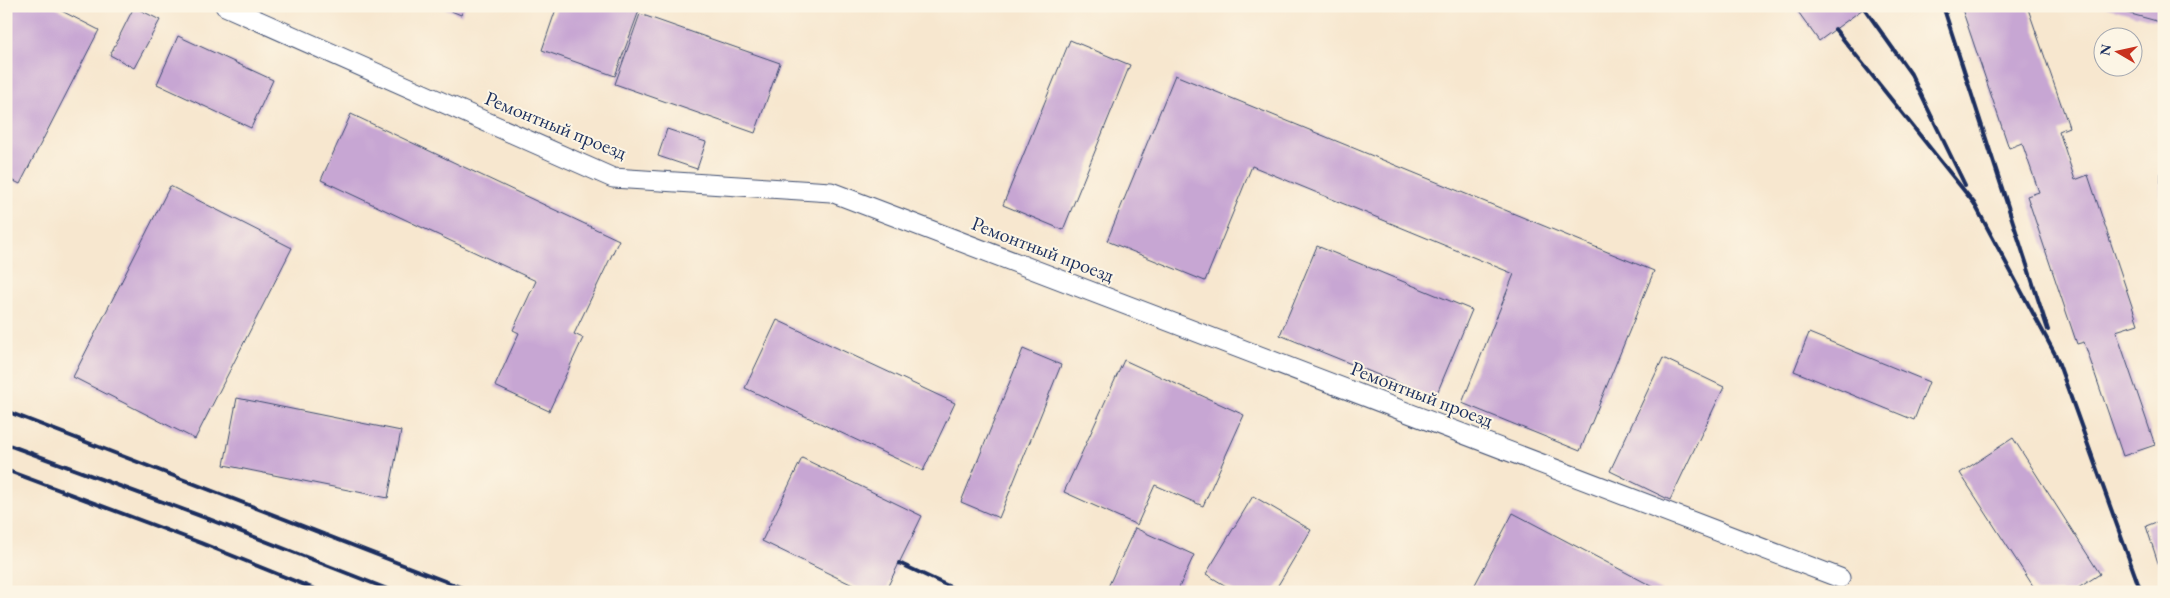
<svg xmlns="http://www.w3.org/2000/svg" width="2170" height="598" viewBox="0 0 2170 598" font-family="'EB Garamond',serif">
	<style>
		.building { fill: #c7a6d3 }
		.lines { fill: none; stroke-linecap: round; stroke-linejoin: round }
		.service-casing { stroke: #3c4b6f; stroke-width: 21 }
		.service { stroke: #fff; stroke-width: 19 }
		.rail { stroke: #1b2f5e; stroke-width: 4 }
		.labels { text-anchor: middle; stroke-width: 4; stroke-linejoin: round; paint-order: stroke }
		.street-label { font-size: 20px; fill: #1b2f5e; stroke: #fcf5e5 }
	</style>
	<rect width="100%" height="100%" fill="#fcf5e5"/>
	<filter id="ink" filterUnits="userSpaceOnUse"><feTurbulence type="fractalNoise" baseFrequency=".02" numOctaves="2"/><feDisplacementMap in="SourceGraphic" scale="10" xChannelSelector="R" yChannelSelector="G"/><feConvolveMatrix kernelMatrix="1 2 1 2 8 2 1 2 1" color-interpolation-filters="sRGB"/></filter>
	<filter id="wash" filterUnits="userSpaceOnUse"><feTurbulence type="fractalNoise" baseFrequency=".0096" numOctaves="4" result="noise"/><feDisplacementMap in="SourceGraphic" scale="20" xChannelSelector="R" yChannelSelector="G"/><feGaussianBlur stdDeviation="1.12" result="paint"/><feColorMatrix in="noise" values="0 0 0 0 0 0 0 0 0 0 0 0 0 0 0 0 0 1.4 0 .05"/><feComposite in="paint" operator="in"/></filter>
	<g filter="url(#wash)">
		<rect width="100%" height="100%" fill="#f7e7cf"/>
		<g id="blocks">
			<path class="building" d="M6 6H52L99 30 20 184 6 177Z
				M439 6H465L461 15Z
				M557 6 640 8 615 76 542 50Z
				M1794 6H1867L1819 41Z
				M1961 6H2027L2069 127 2059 131 2075 180 2088 175 2138 324 2116 331 2155 445 2123 456 2084 342 2077 344 2027 196 2039 192 2022 143 2009 148Z
				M2105 6H2164V23L2105 7Z
				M134 7 160 20 134 68 110 55Z
				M640 14 780 63 755 133 615 84Z
				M178 36 273 80 251 128 157 84Z
				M1070 40 1130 65 1063 230 1003 205Z
				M1175 75 1654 271 1580 451 1462 403 1514 274 1252 166 1205 281 1107 241Z
				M351 114 619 240 574 334 583 338 549 411 495 386 519 333 513 330 536 281 321 180Z
				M667 129 706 142 697 169 658 156Z
				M2161 164H2164V222L2160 223Z
				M170 186 292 248 195 439 73 377Z
				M1317 246 1472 310 1435 398 1280 335Z
				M777 320 955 403 923 471 745 388Z
				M1809 333 1929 382 1914 420 1794 371Z
				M1023 349 1061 365 999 518 961 502Z
				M1663 358 1724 387 1670 500 1610 471Z
				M1124 360 1244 415 1203 506 1155 485 1137 525 1064 492Z
				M237 398 401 431 388 498 224 465Z
				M2013 438 2100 574 2072 592H2037L1960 473Z
				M802 458 922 516 885 592H867L762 541Z
				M1253 496 1311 530 1274 592H1236L1206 574Z
				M1513 513 1663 592H1471Z
				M2164 519V577L2163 578 2146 526Z
				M1135 528 1194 555 1177 592H1118L1108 587Z"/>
		</g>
	</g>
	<g filter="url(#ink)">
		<use href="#blocks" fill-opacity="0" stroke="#3c4b6f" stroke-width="1"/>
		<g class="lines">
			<defs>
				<path id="service" d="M225 6 613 178 831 192 1840 578"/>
			</defs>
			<use href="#service" class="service-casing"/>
			<use href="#service" class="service"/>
			<path class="rail" d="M1943 6 2048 330
				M1864 8 1911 74 1965 185
				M1835 29 1974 203 2056 356 2141 592
				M6 411 473 592
				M6 444 206 518 395 592
				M6 470 201 543 322 592
				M899 563 961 592"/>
		</g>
	</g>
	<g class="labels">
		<g class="street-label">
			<text transform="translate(556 125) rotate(22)" y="7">Ремонтный проезд</text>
			<text transform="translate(1043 249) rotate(21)" y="7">Ремонтный проезд</text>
			<text transform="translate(1422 394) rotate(21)" y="7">Ремонтный проезд</text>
		</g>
	</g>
	<rect width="2170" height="598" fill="none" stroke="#fcf5e5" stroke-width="25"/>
	<g transform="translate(2118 52) rotate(279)"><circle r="24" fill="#fcf5e5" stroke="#a2a6af"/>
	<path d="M0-4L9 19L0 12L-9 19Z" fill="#c8321e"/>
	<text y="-8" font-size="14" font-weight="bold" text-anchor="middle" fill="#1b2f5e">N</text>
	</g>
</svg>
